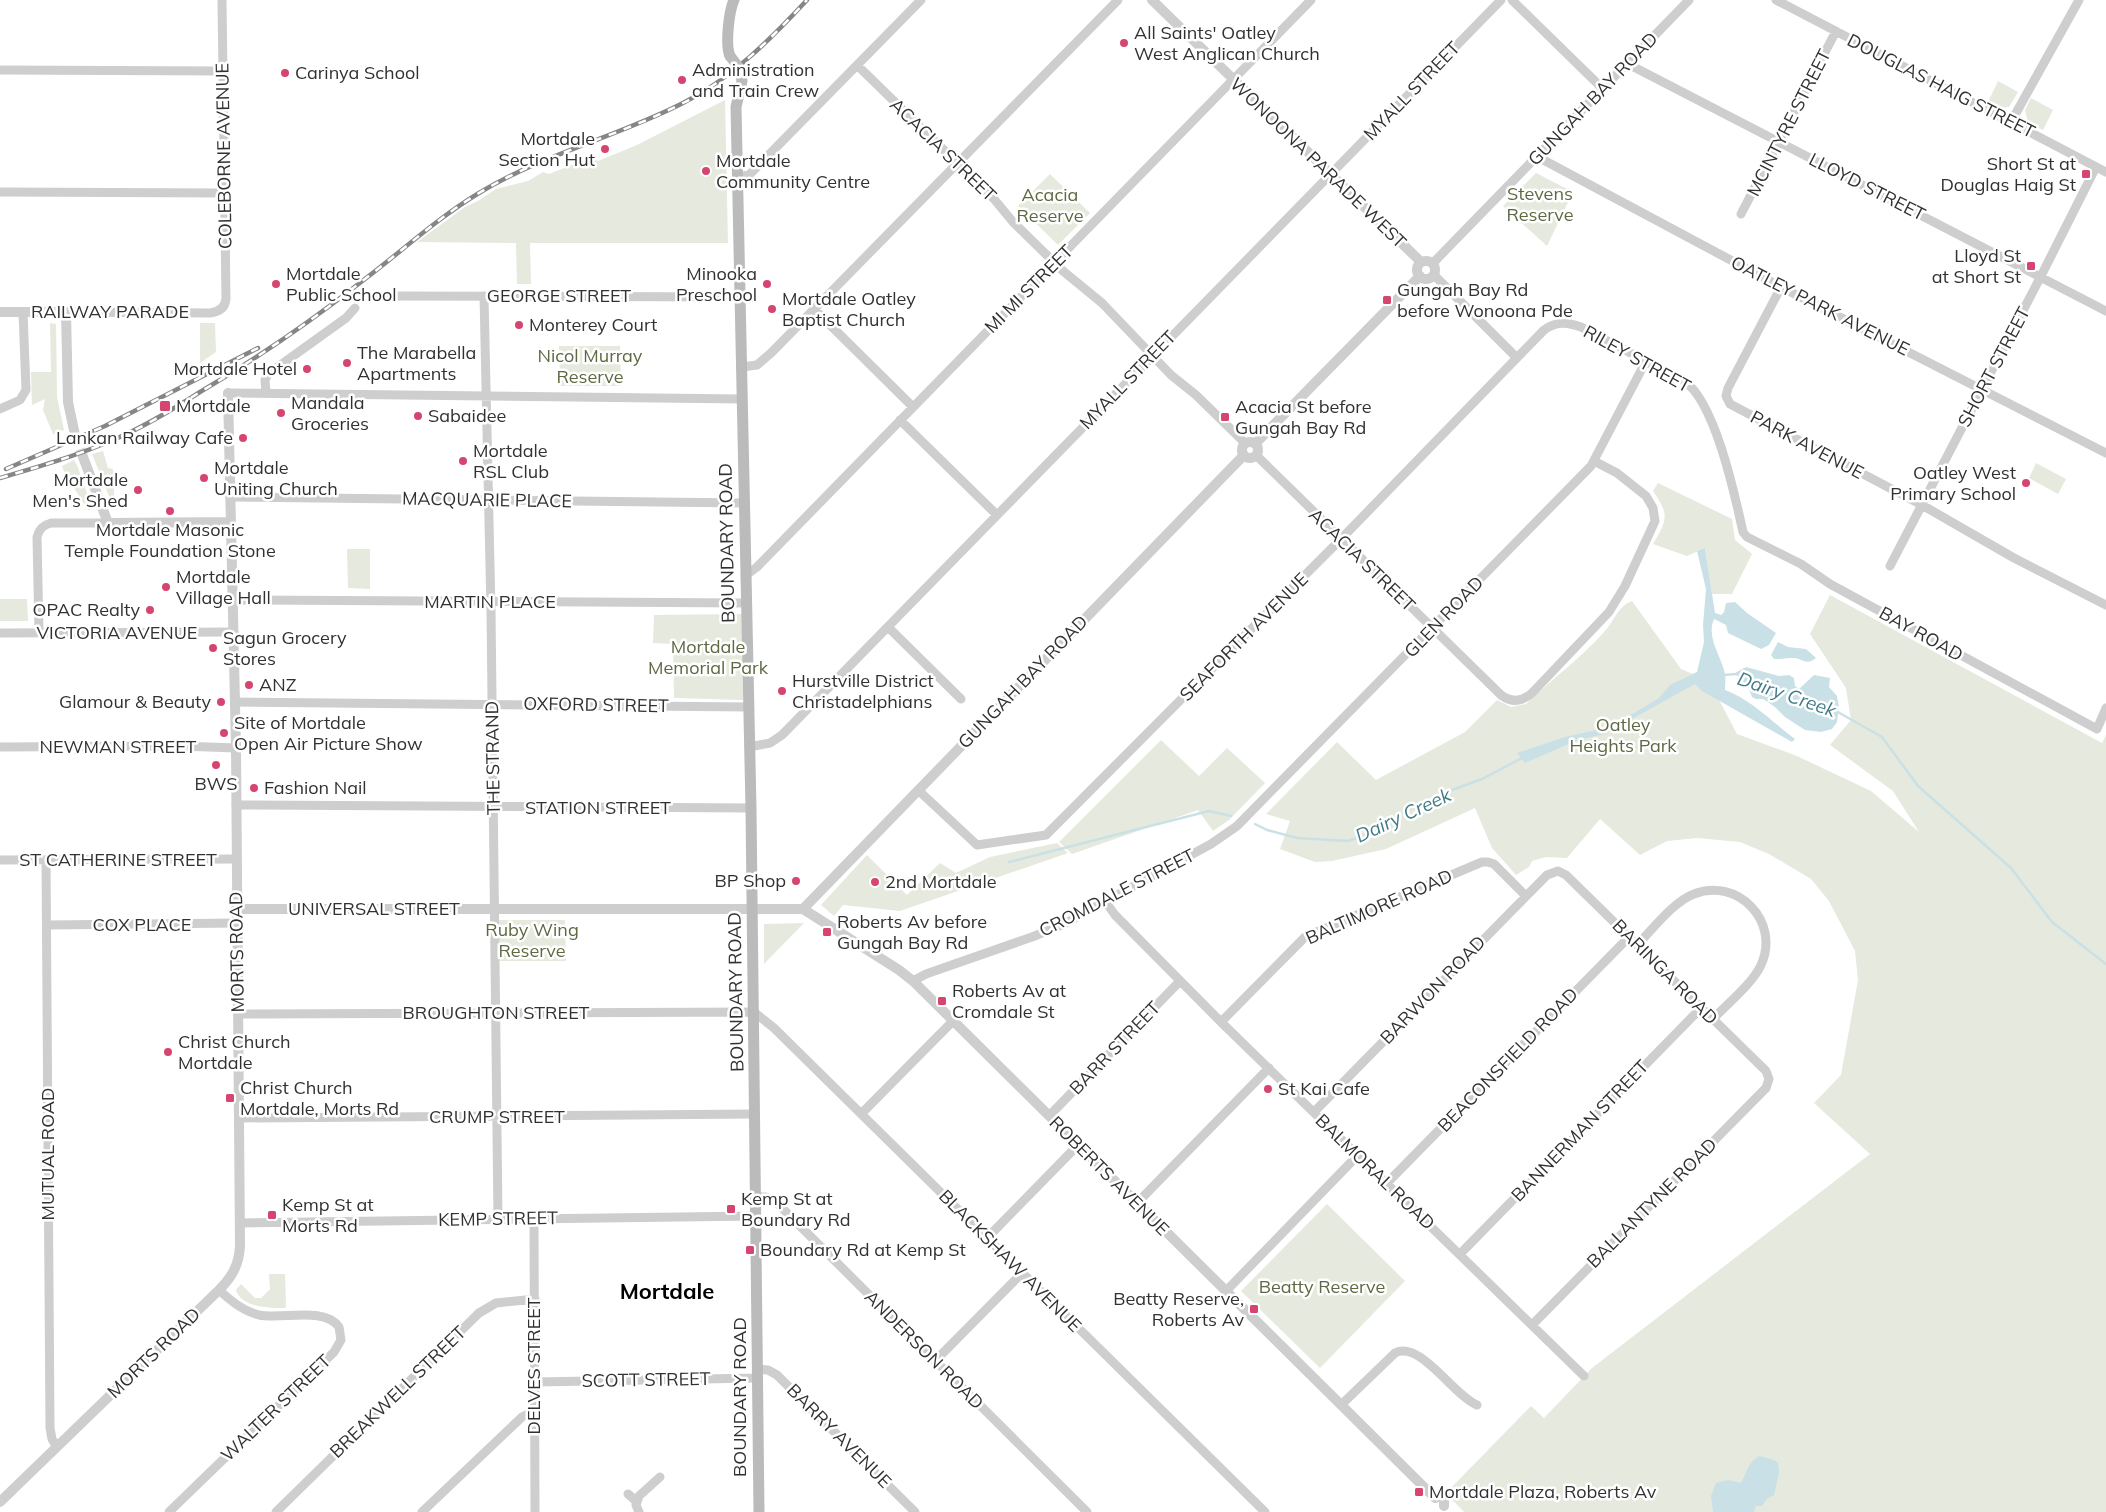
<svg xmlns="http://www.w3.org/2000/svg" width="2106" height="1512" viewBox="0 0 2106 1512" font-family="Mulish,sans-serif">
	<style>
		.green { fill: #e6e9dd }
		.water { fill: #c9e1e6 }
		.lines { fill: none; stroke-linecap: round; stroke-linejoin: round }
		.stream { stroke: #c9e1e6; stroke-width: 2.5 }
		.tertiary-tunnel { stroke: #d6d6d6; stroke-width: 10; stroke-dasharray: 10 5; stroke-linecap: butt }
		.minor { stroke: #cecece; stroke-width: 9 }
		.tertiary { stroke: #cecece; stroke-width: 10 }
		.secondary { stroke: #bbb; stroke-width: 11 }
		.rail-casing { stroke: #868686; stroke-width: 4.5 }
		.rail { stroke: #fff; stroke-width: 2.5; stroke-dasharray: 8; stroke-linecap: butt }
		.secondary-bridge { stroke: #bbb; stroke-width: 11 }
		.poi-dot { fill: #d64570; stroke: #fff; stroke-width: 2 }
		.labels { text-anchor: middle; stroke-width: 5; stroke-linejoin: round; paint-order: stroke }
		.poi-label { font-size: 18px; fill: #313131; stroke: #fff; text-anchor: start }
		.street-label { font-size: 18px; fill: #313131; stroke: #fff }
		.park-label { font-size: 18px; fill: #5d6942; stroke: #fff }
		.water-label { font-size: 19px; font-style: italic; fill: #427b86; stroke: #fff }
		.district-label { font-size: 22px; font-weight: bold; fill: #000; stroke: #fff }
	</style>
	<rect width="100%" height="100%" fill="#fff"/>
	<path class="green" d="M1998 81 2018 92 2009 107 1998 108 1988 102Z
		M2031 98 2053 110 2043 130 2028 123 2025 110Z
		M725 100 728 243H530L531 284H517L516 243 417 242 465 207 478 201 496 189 528 181 543 172 549 174 579 162 584 163 591 158 598 161 637 145Z
		M1536 173 1573 192 1547 246 1503 206Z
		M1050 174 1090 213 1058 245 1018 206Z
		M50 323 56 324 57 397 64 430 53 434 43 410 45 399 32 405 31 372H51Z
		M200 323H215L216 352 200 363Z
		M559 346H620L621 386H560Z
		M103 451 108 468 113 469 115 511 92 454Z
		M74 460 77 465 93 510H88L65 474 62 466Z
		M2036 463 2066 479 2058 494 2029 478Z
		M1658 483 1732 519 1735 540 1752 554 1732 594H1712L1705 548 1687 556 1653 544C1667 520 1670 515 1653 491Z
		M347 549H370V589L348 588Z
		M1830 595 2102 743 2106 735V1512H1464L1446 1493 1531 1406 1544 1418 1592 1368 1870 1154 1814 1103 1841 1075 1858 980 1855 951 1829 901 1811 879 1769 854 1740 842 1697 838 1667 841 1640 855 1600 819 1567 858 1546 857 1532 861 1529 867 1516 875 1492 848 1475 808 1386 849 1332 861 1315 862 1280 849 1290 821 1266 814 1337 742 1376 780 1465 732 1497 700 1511 707 1526 704C1552 679 1580 659 1605 631 1614 621 1619 605 1632 601L1681 669 1709 681 1737 734 1797 756 1871 791 1919 832 1893 791 1830 745 1851 720 1846 688 1810 634Z
		M0 599H27L28 621H0Z
		M742 614 743 700 674 698 673 644 653 643 654 615Z
		M1161 740 1199 776 1227 748 1265 783 1229 820 1213 831 1198 810 1072 854 1059 842Z
		M1057 843 1068 853 900 911 843 905 834 916 821 905 867 855 907 895 940 863 956 873 990 857Z
		M497 920H565L566 961H498Z
		M804 923 764 964V924Z
		M1327 1204 1405 1281 1320 1368 1241 1291Z
		M269 1274H285L286 1308C271 1308 241 1308 236 1290L241 1284 255 1298H261L270 1289Z"/>
	<path class="water" d="M1705 548 1715 613 1721 615 1724 612 1726 603 1735 602 1747 613 1776 633 1769 645 1761 649 1728 633 1726 625 1714 619C1706 638 1721 655 1725 674 1726 679 1725 685 1725 690 1752 700 1772 722 1795 739L1792 742 1702 691 1695 684 1605 734 1578 740 1525 763 1517 753 1565 737 1600 729 1634 713 1659 698 1670 685 1697 672 1704 642 1703 625 1706 589 1697 551Z
		M1778 642 1788 647 1806 649 1816 658C1806 666 1804 659 1794 658 1788 658 1780 659 1774 659L1771 655Z
		M1746 667 1779 676 1789 675 1794 678 1795 686 1799 689 1814 675 1830 678 1829 687 1837 696 1839 708 1837 722 1832 729 1821 732 1805 730 1785 717 1775 707 1763 699H1756L1752 697 1749 689 1735 673Z
		M1760 1456 1774 1460 1778 1463 1779 1473 1774 1495 1767 1499 1762 1506H1756L1754 1512H1713L1711 1496 1716 1483 1728 1480 1741 1483C1747 1473 1747 1462 1760 1456Z"/>
	<g class="lines">
		<path class="stream" d="M1723 675 1737 674
			M1836 711 1882 737 1918 786 2011 868 2052 922 2106 964
			M1255 824 1267 830 1297 838 1348 841 1372 833 1409 809 1452 790 1482 779 1524 757
			M1009 862 1209 811 1231 816"/>
		<path class="tertiary-tunnel" d="M75 435 83 457"/>
		<path class="minor" d="M1512 0 1603 89
			M1776 0 2106 172
			M1628 64 2106 311
			M857 65 994 199 1013 222 1063 271 1102 303 1171 375 1196 395 1245 443
			M0 70 223 71
			M2011 122 2079 0
			M1536 156 1781 287 2106 453
			M738 177 749 175 921 0
			M0 192 224 193
			M1741 214 1836 31
			M1433 263 1689 0
			M1434 275 1517 358
			M1781 287 1728 388 1726 396 1730 404 1922 505 2014 558 2106 605
			M379 296 739 297
			M484 296 491 611 498 1219
			M814 309 913 407
			M66 312 210 313C219 312 225 308 226 299L222 0
			M742 367 757 365 771 353 1118 0
			M228 393 742 399
			M266 393 265 380 268 374 346 318 355 308
			M0 409 20 400 26 390 23 312
			M900 420 997 515
			M1256 455 1501 695C1512 703 1522 702 1532 693L1609 612 1625 586 1655 521 1653 508 1646 496 1617 473 1594 461
			M230 497 744 503
			M1890 566 2041 276 2096 167
			M745 576 757 567 1311 0
			M233 600 746 603
			M888 627 961 699
			M39 632 37 537C39 529 43 525 51 523H108
			M0 633 234 632
			M235 702 748 707
			M0 747 180 746 236 748
			M749 747 770 743 782 735 1501 0
			M918 790 977 845 1046 835 1341 539 1544 330C1556 321 1567 322 1581 327L1684 381C1715 401 1735 496 1743 532L1747 537 1801 564 1830 584 2097 729 2106 708
			M236 805 751 808
			M0 860 237 859
			M46 860 50 1428 52 1439 57 1447
			M1105 901 1115 915 1221 1022 1584 1376
			M47 925 237 923
			M1637 945C1652 930 1674 901 1694 894 1737 877 1781 921 1761 965 1753 983 1727 1004 1713 1019
			M913 981 926 974 1032 937 1064 924 1211 844 1237 826 1591 466 1646 361
			M238 1014 754 1012 774 1028 1265 1512
			M1221 1022 1305 937 1482 862H1488L1494 864 1525 895
			M1314 1112 1547 875 1558 871 1566 875 1766 1071 1769 1079 1766 1088 1532 1325
			M861 1114 953 1021
			M1049 1116 1180 981
			M239 1118 755 1114
			M1387 1183 1629 937
			M756 1197H766L779 1205 1087 1512
			M1137 1203 1269 1068
			M534 1219 535 1512
			M240 1223 756 1216
			M987 1238 1078 1145
			M1460 1254 1701 1008
			M1226 1291 1358 1155
			M935 1361 1022 1273
			M757 1369 768 1370 777 1375 915 1512
			M535 1382 757 1378
			M1341 1405 1395 1353C1420 1340 1453 1395 1477 1405
			M628 1494 636 1501
			M169 1512 334 1352 341 1340 339 1327C324 1306 282 1320 259 1315 243 1311 231 1301 219 1290
			M276 1512 479 1313 496 1303 535 1299
			M422 1512 522 1417 534 1411
			M639 1512 636 1505 639 1496 660 1477"/>
		<path class="tertiary" d="M1152 0 1421 262
			M1417 270a9 9 0 1 1 18 0a9 9 0 1 1-18 0Z
			M0 312H66L68 402 75 435
			M1242 450a8 8 0 1 1 16 0a8 8 0 1 1-16 0Z
			M1255 444 1420 276
			M83 457 108 523 231 522
			M236 909H803L899 970 913 981 1435 1498
			M803 909 1244 455
			M1435 1498 1440 1496 1444 1498V1506
			M0 1502 219 1290C232 1277 239 1265 240 1246L236 748 228 393"/>
		<path class="secondary" d="M730 56C725 45 729 11 734 0
			M740 69 742 81 736 107 751 808 759 1512"/>
		<defs>
			<path id="rail" d="M6 469 105 426 258 348
				M0 478C38 467 76 456 113 440 144 427 172 410 200 392 256 359 310 322 361 282 401 252 436 219 479 193 543 154 617 137 683 103 731 79 771 39 807 0"/>
		</defs>
		<use href="#rail" class="rail-casing"/>
		<use href="#rail" class="rail"/>
		<path class="secondary-bridge" d="M730 56 740 69"/>
	</g>
	<g class="poi-dot">
		<circle cx="1124" cy="43" r="5"/>
		<circle cx="285" cy="73" r="5"/>
		<circle cx="682" cy="80" r="5"/>
		<circle cx="605" cy="149" r="5"/>
		<circle cx="706" cy="171" r="5"/>
		<rect x="2081" y="169" width="10" height="10" rx="2.5"/>
		<rect x="2026" y="261" width="10" height="10" rx="2.5"/>
		<circle cx="276" cy="284" r="5"/>
		<circle cx="767" cy="284" r="5"/>
		<rect x="1382" y="295" width="10" height="10" rx="2.5"/>
		<circle cx="772" cy="309" r="5"/>
		<circle cx="519" cy="325" r="5"/>
		<circle cx="347" cy="363" r="5"/>
		<circle cx="307" cy="369" r="5"/>
		<rect x="159" y="400" width="12" height="12" rx="2.5"/>
		<circle cx="281" cy="413" r="5"/>
		<circle cx="418" cy="416" r="5"/>
		<rect x="1220" y="412" width="10" height="10" rx="2.5"/>
		<circle cx="243" cy="438" r="5"/>
		<circle cx="463" cy="461" r="5"/>
		<circle cx="204" cy="478" r="5"/>
		<circle cx="2026" cy="483" r="5"/>
		<circle cx="138" cy="490" r="5"/>
		<circle cx="170" cy="511" r="5"/>
		<circle cx="166" cy="587" r="5"/>
		<circle cx="150" cy="610" r="5"/>
		<circle cx="213" cy="648" r="5"/>
		<circle cx="249" cy="685" r="5"/>
		<circle cx="782" cy="691" r="5"/>
		<circle cx="221" cy="702" r="5"/>
		<circle cx="224" cy="733" r="5"/>
		<circle cx="216" cy="765" r="5"/>
		<circle cx="254" cy="788" r="5"/>
		<circle cx="796" cy="881" r="5"/>
		<circle cx="875" cy="882" r="5"/>
		<rect x="822" y="927" width="10" height="10" rx="2.5"/>
		<rect x="937" y="996" width="10" height="10" rx="2.5"/>
		<circle cx="168" cy="1052" r="5"/>
		<circle cx="1268" cy="1089" r="5"/>
		<rect x="225" y="1093" width="10" height="10" rx="2.5"/>
		<rect x="726" y="1204" width="10" height="10" rx="2.5"/>
		<rect x="267" y="1210" width="10" height="10" rx="2.5"/>
		<rect x="745" y="1245" width="10" height="10" rx="2.5"/>
		<rect x="1249" y="1304" width="10" height="10" rx="2.5"/>
		<rect x="1414" y="1487" width="10" height="10" rx="2.5"/>
	</g>
	<g class="labels">
		<g class="poi-label">
			<text x="1134" y="39">All Saints' Oatley<tspan x="1134" dy="21">West Anglican Church</tspan></text>
			<text x="692" y="76">Administration<tspan x="692" dy="21">and Train Crew</tspan></text>
			<text x="295" y="79">Carinya School</text>
			<text x="595" y="145" text-anchor="end">Mortdale<tspan x="595" dy="21">Section Hut</tspan></text>
			<text x="716" y="167">Mortdale<tspan x="716" dy="21">Community Centre</tspan></text>
			<text x="2076" y="170" text-anchor="end">Short St at<tspan x="2076" dy="21">Douglas Haig St</tspan></text>
			<text x="2021" y="262" text-anchor="end">Lloyd St<tspan x="2021" dy="21">at Short St</tspan></text>
			<text x="286" y="280">Mortdale<tspan x="286" dy="21">Public School</tspan></text>
			<text x="757" y="280" text-anchor="end">Minooka<tspan x="757" dy="21">Preschool</tspan></text>
			<text x="1397" y="296">Gungah Bay Rd<tspan x="1397" dy="21">before Wonoona Pde</tspan></text>
			<text x="782" y="305">Mortdale Oatley<tspan x="782" dy="21">Baptist Church</tspan></text>
			<text x="529" y="331">Monterey Court</text>
			<text x="357" y="359">The Marabella<tspan x="357" dy="21">Apartments</tspan></text>
			<text x="297" y="375" text-anchor="end">Mortdale Hotel</text>
			<text x="291" y="409">Mandala<tspan x="291" dy="21">Groceries</tspan></text>
			<text x="176" y="412">Mortdale</text>
			<text x="1235" y="413">Acacia St before<tspan x="1235" dy="21">Gungah Bay Rd</tspan></text>
			<text x="428" y="422">Sabaidee</text>
			<text x="233" y="444" text-anchor="end">Lankan Railway Cafe</text>
			<text x="473" y="457">Mortdale<tspan x="473" dy="21">RSL Club</tspan></text>
			<text x="214" y="474">Mortdale<tspan x="214" dy="21">Uniting Church</tspan></text>
			<text x="2016" y="479" text-anchor="end">Oatley West<tspan x="2016" dy="21">Primary School</tspan></text>
			<text x="128" y="486" text-anchor="end">Mortdale<tspan x="128" dy="21">Men's Shed</tspan></text>
			<text x="170" y="536" text-anchor="middle">Mortdale Masonic<tspan x="170" dy="21">Temple Foundation Stone</tspan></text>
			<text x="176" y="583">Mortdale<tspan x="176" dy="21">Village Hall</tspan></text>
			<text x="140" y="616" text-anchor="end">OPAC Realty</text>
			<text x="223" y="644">Sagun Grocery<tspan x="223" dy="21">Stores</tspan></text>
			<text x="792" y="687">Hurstville District<tspan x="792" dy="21">Christadelphians</tspan></text>
			<text x="259" y="691">ANZ</text>
			<text x="211" y="708" text-anchor="end">Glamour &amp; Beauty</text>
			<text x="234" y="729">Site of Mortdale<tspan x="234" dy="21">Open Air Picture Show</tspan></text>
			<text x="216" y="790" text-anchor="middle">BWS</text>
			<text x="264" y="794">Fashion Nail</text>
			<text x="786" y="887" text-anchor="end">BP Shop</text>
			<text x="885" y="888">2nd Mortdale</text>
			<text x="837" y="928">Roberts Av before<tspan x="837" dy="21">Gungah Bay Rd</tspan></text>
			<text x="952" y="997">Roberts Av at<tspan x="952" dy="21">Cromdale St</tspan></text>
			<text x="178" y="1048">Christ Church<tspan x="178" dy="21">Mortdale</tspan></text>
			<text x="240" y="1094">Christ Church<tspan x="240" dy="21">Mortdale, Morts Rd</tspan></text>
			<text x="1278" y="1095">St Kai Cafe</text>
			<text x="741" y="1205">Kemp St at<tspan x="741" dy="21">Boundary Rd</tspan></text>
			<text x="282" y="1211">Kemp St at<tspan x="282" dy="21">Morts Rd</tspan></text>
			<text x="760" y="1256">Boundary Rd at Kemp St</text>
			<text x="1244" y="1305" text-anchor="end">Beatty Reserve,<tspan x="1244" dy="21">Roberts Av</tspan></text>
			<text x="1429" y="1498">Mortdale Plaza, Roberts Av</text>
		</g>
		<g class="street-label">
			<text transform="translate(1941 86) rotate(27)" y="6">DOUGLAS HAIG STREET</text>
			<text transform="translate(1412 91) rotate(-46)" y="6">MYALL STREET</text>
			<text transform="translate(1593 99) rotate(-46)" y="6">GUNGAH BAY ROAD</text>
			<text transform="translate(1789 123) rotate(-63)" y="6">MCINTYRE STREET</text>
			<text transform="translate(943 150) rotate(44)" y="6">ACACIA STREET</text>
			<text transform="translate(224 156) rotate(-91)" y="6">COLEBORNE AVENUE</text>
			<text transform="translate(1318 163) rotate(44)" y="6">WONOONA PARADE WEST</text>
			<text transform="translate(1867 187) rotate(27)" y="6">LLOYD STREET</text>
			<text transform="translate(1029 289) rotate(-45)" y="6">MI MI STREET</text>
			<text x="559" y="302">GEORGE STREET</text>
			<text transform="translate(1820 306) rotate(27)" y="6">OATLEY PARK AVENUE</text>
			<text x="110" y="318">RAILWAY PARADE</text>
			<text transform="translate(1637 359) rotate(29)" y="6">RILEY STREET</text>
			<text transform="translate(1994 367) rotate(-62)" y="6">SHORT STREET</text>
			<text transform="translate(1128 380) rotate(-46)" y="6">MYALL STREET</text>
			<text transform="translate(1807 445) rotate(28)" y="6">PARK AVENUE</text>
			<text transform="translate(487 500) rotate(1)" y="6">MACQUARIE PLACE</text>
			<text transform="translate(727 543) rotate(-91)" y="6">BOUNDARY ROAD</text>
			<text transform="translate(1362 560) rotate(44)" y="6">ACACIA STREET</text>
			<text x="490" y="608">MARTIN PLACE</text>
			<text transform="translate(1444 617) rotate(-46)" y="6">GLEN ROAD</text>
			<text x="117" y="639">VICTORIA AVENUE</text>
			<text transform="translate(1921 634) rotate(29)" y="6">BAY ROAD</text>
			<text transform="translate(1244 637) rotate(-45)" y="6">SEAFORTH AVENUE</text>
			<text transform="translate(1023 682) rotate(-46)" y="6">GUNGAH BAY ROAD</text>
			<text transform="translate(596 705) rotate(1)" y="6">OXFORD STREET</text>
			<text x="118" y="753">NEWMAN STREET</text>
			<text transform="translate(493 758) rotate(-91)" y="6">THE STRAND</text>
			<text x="598" y="814">STATION STREET</text>
			<text x="118" y="866">ST CATHERINE STREET</text>
			<text transform="translate(1117 893) rotate(-27)" y="6">CROMDALE STREET</text>
			<text transform="translate(1379 907) rotate(-24)" y="6">BALTIMORE ROAD</text>
			<text x="374" y="915">UNIVERSAL STREET</text>
			<text x="142" y="931">COX PLACE</text>
			<text transform="translate(237 952) rotate(-91)" y="6">MORTS ROAD</text>
			<text transform="translate(1665 972) rotate(45)" y="6">BARINGA ROAD</text>
			<text transform="translate(1433 990) rotate(-46)" y="6">BARWON ROAD</text>
			<text transform="translate(736 992) rotate(-91)" y="6">BOUNDARY ROAD</text>
			<text x="496" y="1019">BROUGHTON STREET</text>
			<text transform="translate(1115 1048) rotate(-46)" y="6">BARR STREET</text>
			<text transform="translate(1508 1060) rotate(-46)" y="6">BEACONSFIELD ROAD</text>
			<text x="497" y="1123">CRUMP STREET</text>
			<text transform="translate(1580 1131) rotate(-46)" y="6">BANNERMAN STREET</text>
			<text transform="translate(48 1154) rotate(-90)" y="6">MUTUAL ROAD</text>
			<text transform="translate(1375 1172) rotate(44)" y="6">BALMORAL ROAD</text>
			<text transform="translate(1109 1176) rotate(45)" y="6">ROBERTS AVENUE</text>
			<text transform="translate(1652 1203) rotate(-45)" y="6">BALLANTYNE ROAD</text>
			<text transform="translate(498 1219) rotate(-1)" y="6">KEMP STREET</text>
			<text transform="translate(1010 1261) rotate(45)" y="6">BLACKSHAW AVENUE</text>
			<text transform="translate(924 1350) rotate(45)" y="6">ANDERSON ROAD</text>
			<text transform="translate(154 1353) rotate(-44)" y="6">MORTS ROAD</text>
			<text transform="translate(534 1366) rotate(-90)" y="6">DELVES STREET</text>
			<text transform="translate(646 1380) rotate(-1)" y="6">SCOTT STREET</text>
			<text transform="translate(398 1392) rotate(-44)" y="6">BREAKWELL STREET</text>
			<text transform="translate(740 1397) rotate(-90)" y="6">BOUNDARY ROAD</text>
			<text transform="translate(276 1408) rotate(-44)" y="6">WALTER STREET</text>
			<text transform="translate(839 1436) rotate(45)" y="6">BARRY AVENUE</text>
		</g>
		<g class="park-label">
			<text x="1540" y="200">Stevens<tspan x="1540" dy="21">Reserve</tspan></text>
			<text x="1050" y="201">Acacia<tspan x="1050" dy="21">Reserve</tspan></text>
			<text x="590" y="362">Nicol Murray<tspan x="590" dy="21">Reserve</tspan></text>
			<text x="708" y="653">Mortdale<tspan x="708" dy="21">Memorial Park</tspan></text>
			<text x="1623" y="731">Oatley<tspan x="1623" dy="21">Heights Park</tspan></text>
			<text x="532" y="936">Ruby Wing<tspan x="532" dy="21">Reserve</tspan></text>
			<text x="1322" y="1293">Beatty Reserve</text>
		</g>
		<g class="water-label">
			<text transform="translate(1787 694) rotate(19)" y="7">Dairy Creek</text>
			<text transform="translate(1403 815) rotate(-25)" y="7">Dairy Creek</text>
		</g>
		<g class="district-label">
			<text x="667" y="1299">Mortdale</text>
		</g>
	</g>
</svg>
